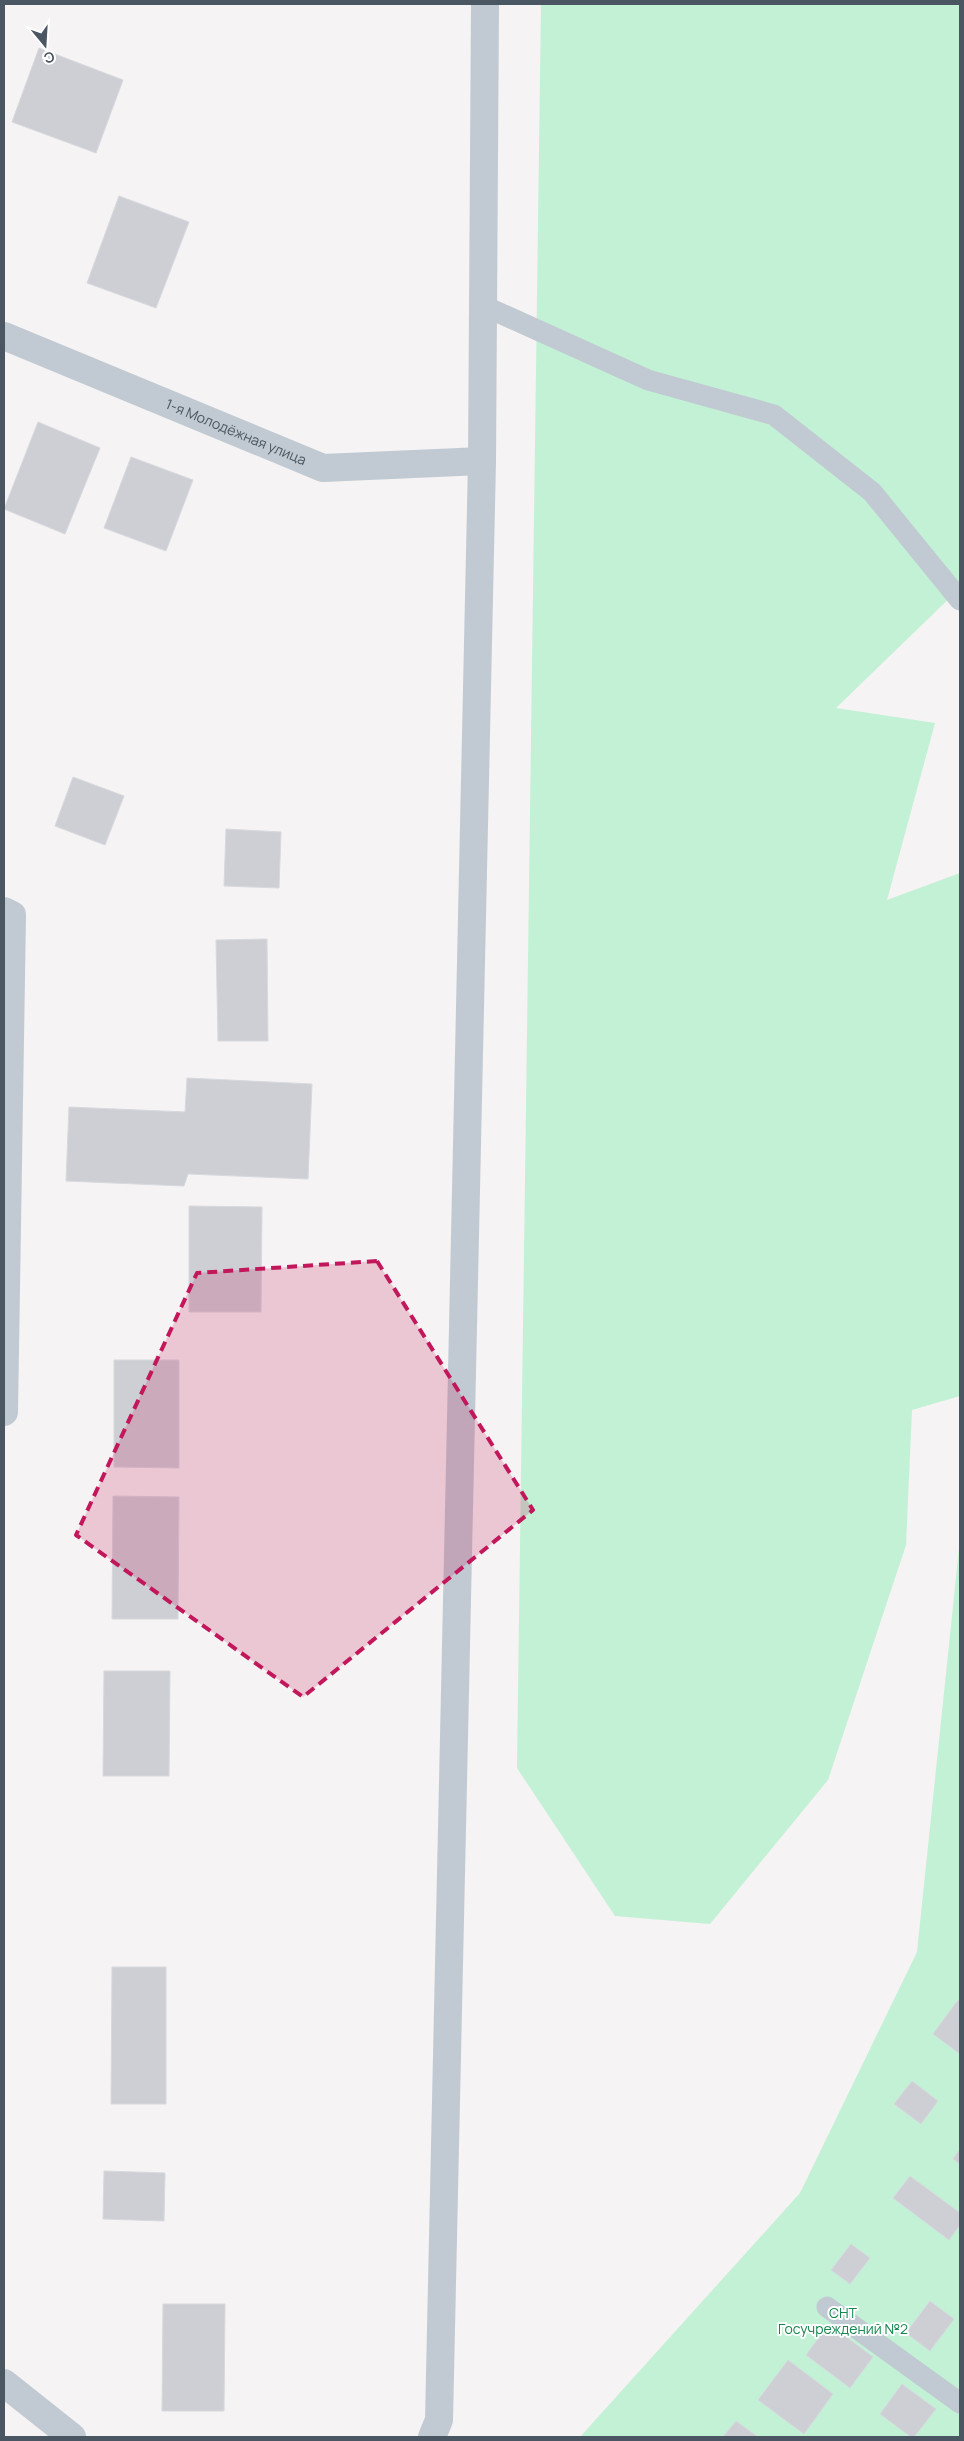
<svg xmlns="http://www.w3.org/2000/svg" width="964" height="2441" viewBox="0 0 964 2441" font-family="Manrope,sans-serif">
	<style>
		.green { fill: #c3f1d5 }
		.building { fill: #cdcfd5; stroke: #d7d9de }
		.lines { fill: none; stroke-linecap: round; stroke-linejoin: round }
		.service { stroke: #c1cad2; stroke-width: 21 }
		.minor { stroke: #c1cad2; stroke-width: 28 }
		.marked { fill: #c2185b; fill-opacity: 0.2; stroke: #c2185b; stroke-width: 4; stroke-dasharray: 10 6; stroke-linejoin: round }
		.labels { text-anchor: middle; stroke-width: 4; stroke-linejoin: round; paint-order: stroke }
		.street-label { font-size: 14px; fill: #4a5661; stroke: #fff }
		.park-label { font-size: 14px; fill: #17864f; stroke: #fff }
	</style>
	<rect width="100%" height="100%" fill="#f5f3f3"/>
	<path class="green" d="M541 4H960V588L836 708 935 723 887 900 960 873V1396L912 1410 906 1545 828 1780 710 1924 615 1916 517 1768Z
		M960 1539V2437H580L800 2193 917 1952Z"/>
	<path class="building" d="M39 48 123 80 96 153 12 122Z
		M119 196 189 222 156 308 87 283Z
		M38 422 100 448 65 534 4 509Z
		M131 457 193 480 166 551 104 528Z
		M73 777 124 796 105 845 55 826Z
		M226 829 281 832 279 888 224 886Z
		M267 939 268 1041H218L216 940Z
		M187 1078 312 1084 308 1179 188 1174 184 1186 66 1181 69 1107 185 1112Z
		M189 1206 262 1207 261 1312H189Z
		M114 1360H179V1468L114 1467Z
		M113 1496 179 1497 178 1619H112Z
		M104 1671H170L169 1776H103Z
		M112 1967H166V2104H111Z
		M958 2000 960 2002V2054L933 2034Z
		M912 2081 938 2101 921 2124 894 2104Z
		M960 2149V2164L953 2159Z
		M104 2171 165 2173 164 2221 103 2219Z
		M910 2176 960 2213V2225L949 2240 893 2198Z
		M851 2244 870 2258 850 2284 831 2270Z
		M930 2301 954 2319 930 2351 906 2333Z
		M163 2304H225L224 2411H162Z
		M829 2324 873 2357 850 2388 806 2355Z
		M788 2360 833 2394 804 2434 758 2400Z
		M902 2384 936 2409 914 2437H911L880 2414Z
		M736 2421 758 2437H723Z"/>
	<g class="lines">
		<path class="service" d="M484 306 648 380 774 415 872 492 960 600
			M827 2307 960 2403"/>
		<g class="minor">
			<path id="s1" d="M4 336 323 468 482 461"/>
			<path d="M4 911 12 915 4 1412"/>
			<path d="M4 2383 72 2437"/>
			<path d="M432 2437 439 2420 482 461 485 4"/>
		</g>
	</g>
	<path class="marked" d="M377 1261 533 1510 303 1697 76 1535 197 1273Z"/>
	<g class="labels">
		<g class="street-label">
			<text dy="5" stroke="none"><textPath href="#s1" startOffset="251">1-я Молодёжная улица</textPath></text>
		</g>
		<g class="park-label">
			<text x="843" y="2318">СНТ<tspan x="843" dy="16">Госучреждений №2</tspan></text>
		</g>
	</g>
	<rect width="964" height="2441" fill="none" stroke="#4a5661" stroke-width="10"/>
	<g transform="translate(45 45) rotate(162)" stroke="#ffffff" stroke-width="4" paint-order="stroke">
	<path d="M0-4L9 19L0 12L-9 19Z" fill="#4a5661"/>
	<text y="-8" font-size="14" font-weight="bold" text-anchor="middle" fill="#4a5661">С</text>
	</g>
</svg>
